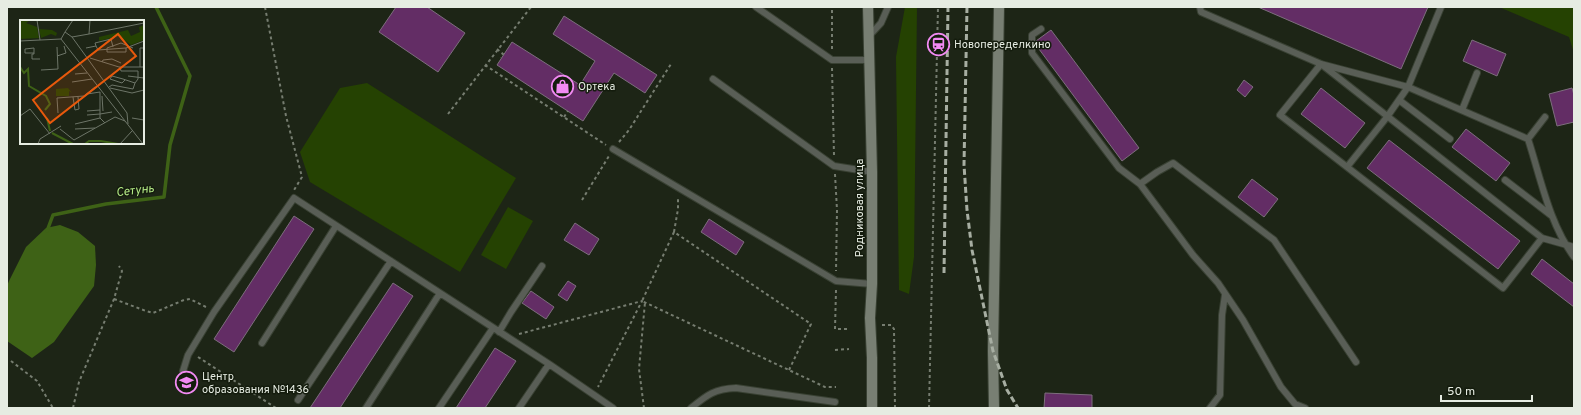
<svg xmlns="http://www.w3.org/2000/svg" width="1581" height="415" viewBox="0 0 1581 415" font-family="Overpass,sans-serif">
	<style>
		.green { fill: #254202 }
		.water { fill: #3e6216 }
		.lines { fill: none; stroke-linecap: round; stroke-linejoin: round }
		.stream { stroke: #3e6216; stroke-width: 3.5 }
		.building { fill: #632d65; stroke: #7d6e7d }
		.lane-casing { stroke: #394133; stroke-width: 8 }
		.secondary-casing { stroke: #394133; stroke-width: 12 }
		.path { stroke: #767d70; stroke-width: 2; stroke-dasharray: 3 3; stroke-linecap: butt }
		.lane { stroke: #595e56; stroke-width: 6 }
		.secondary { stroke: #787f73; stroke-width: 10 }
		.rail { stroke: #a7aea2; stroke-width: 3; stroke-dasharray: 6 3; stroke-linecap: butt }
		.labels { text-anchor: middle; stroke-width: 3; stroke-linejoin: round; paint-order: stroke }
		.poi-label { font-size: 11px; fill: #e6ece2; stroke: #141c0d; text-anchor: start }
		.street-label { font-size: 11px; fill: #e6ece2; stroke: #141c0d }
		.water-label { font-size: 12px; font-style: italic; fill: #b5eb87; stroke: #141c0d }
		.inset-river { fill: none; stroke: #3e6216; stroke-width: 2 }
		.inset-road { fill: none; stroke: #6d7568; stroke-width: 1 }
		.view { fill: #e8590c; fill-opacity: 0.15; stroke: #e8590c; stroke-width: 2 }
		.inset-edge { fill: none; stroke: #e6ece2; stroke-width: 2 }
	</style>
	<rect width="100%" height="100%" fill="#1d2516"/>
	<path class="green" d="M905 7H917L914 257 909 294 899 290 896 57Z
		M1499 7H1574V53L1569 37Z
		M367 83 516 178 460 272 310 182 300 152 340 88Z
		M508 207 533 221 506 269 481 255Z"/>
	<path class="water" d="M60 225 78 232 95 246 96 265 94 286 54 342 32 358 7 341V286L9 281 26 247 46 228Z"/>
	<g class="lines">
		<path class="stream" d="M47 231 53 215 106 204 164 197 170 145 190 76 156 7"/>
	</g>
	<path class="building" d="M396 7H427L465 33 438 72 379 32Z
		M1258 7H1428L1401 69Z
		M564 16 657 75 645 93 614 73 583 121 497 65 512 42 580 85 595 61 553 34Z
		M1051 30 1139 148 1122 161 1036 45V41Z
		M1472 40 1506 54 1497 76 1463 61Z
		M1244 80 1253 87 1245 97 1237 90Z
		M1321 88 1365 123 1345 148 1301 114Z
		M1572 88 1574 95V122L1557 126 1549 94Z
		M1466 129 1510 163 1496 181 1452 147Z
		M1389 140 1520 241 1498 269 1367 168Z
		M1252 179 1278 199 1264 217 1238 197Z
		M294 216 314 229 234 352 214 339Z
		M709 219 744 242 736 255 701 232Z
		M575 223 599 239 589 255 564 240Z
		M1542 259 1574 284V307L1531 274Z
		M568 281 576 286 567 301 558 295Z
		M393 283 413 296 340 408H310Z
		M531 291 554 307 546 319 522 303Z
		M495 348 516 361 485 408H456Z
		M1045 393 1092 395V408H1044Z"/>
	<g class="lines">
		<defs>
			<path id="lane" d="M756 7 832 60H868
				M1200 7 1201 12 1321 64 1542 238 1574 247
				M1041 29 1032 35V53L1119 168 1140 184 1193 255 1218 283 1243 320 1281 387 1295 404 1305 408
				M869 36 881 23 888 7
				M713 79 834 166 872 172
				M1399 100 1450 139
				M1462 110 1477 73
				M1528 139 1545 117
				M613 149 836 281 872 284
				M1347 167 1387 117 1408 87 1441 7
				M1505 180 1552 216
				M1140 184 1157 172 1173 163 1274 240 1356 362
				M1542 238 1503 288 1280 115 1321 64 1408 87 1528 139C1541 179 1549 223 1574 257
				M499 332 511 312 542 266
				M262 343 336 226
				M183 371 188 355 214 312 294 198 549 364 613 408
				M298 400 391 261
				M366 408 440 293
				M439 408 493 328
				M519 408 549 364
				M691 408C707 395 714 389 736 388L835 402
				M1210 408 1220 395 1222 315 1225 295"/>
			<path id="secondary" d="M868 7 872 172V284L870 318 872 358V408
				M994 408 993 351 999 7"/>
		</defs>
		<use href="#lane" class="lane-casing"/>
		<use href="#secondary" class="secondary-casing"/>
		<path class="path" d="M265 7 286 116 302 177 294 190
			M497 49 503 54 501 58
			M832 49V7
			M485 65 606 145
			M832 68 834 155
			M448 114 531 7
			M564 117 568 111
			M619 142 629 130 671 64
			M835 174 837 210 836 271
			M582 200 609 156
			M674 232 678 209V198
			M836 290 835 329H849
			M114 299 146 311 153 313 184 300 190 299 206 307
			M882 325H891L894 329 895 408
			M519 334 642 301 598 387
			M835 350 849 349
			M198 357 276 408
			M11 361 37 381 53 408
			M789 370 811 324 674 232 642 301 825 387H836
			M73 408 79 382 114 299 122 271 119 266
			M644 408 639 369 645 302
			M929 408 938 7"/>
		<use href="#lane" class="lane"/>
		<use href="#secondary" class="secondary"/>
		<path class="rail" d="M967 7 964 165 967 210 972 250 993 351 1007 390 1018 408
			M944 273 948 7"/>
	</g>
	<defs>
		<symbol id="station-ring" viewBox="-11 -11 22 22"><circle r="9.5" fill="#141c0d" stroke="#f28af3" stroke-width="1.5"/><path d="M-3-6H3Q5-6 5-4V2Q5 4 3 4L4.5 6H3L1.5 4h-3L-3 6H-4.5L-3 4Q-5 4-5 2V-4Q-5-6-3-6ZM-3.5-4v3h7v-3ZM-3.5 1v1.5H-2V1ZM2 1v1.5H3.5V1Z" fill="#f28af3"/></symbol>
		<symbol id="shop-ring" viewBox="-11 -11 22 22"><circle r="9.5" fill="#141c0d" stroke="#f28af3" stroke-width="1.5"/><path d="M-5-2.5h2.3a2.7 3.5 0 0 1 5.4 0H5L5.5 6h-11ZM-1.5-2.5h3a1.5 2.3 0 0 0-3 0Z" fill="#f28af3"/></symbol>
		<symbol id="school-ring" viewBox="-11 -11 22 22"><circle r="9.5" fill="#141c0d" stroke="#f28af3" stroke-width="1.5"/><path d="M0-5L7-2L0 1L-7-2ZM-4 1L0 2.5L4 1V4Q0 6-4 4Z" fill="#f28af3"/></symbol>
	</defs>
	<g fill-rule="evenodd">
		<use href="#station-ring" x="926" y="32" width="25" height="25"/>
		<use href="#shop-ring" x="550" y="74" width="25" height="25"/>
		<use href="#school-ring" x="174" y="370" width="25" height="25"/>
	</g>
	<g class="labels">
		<g class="poi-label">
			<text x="954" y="48">Новопеределкино</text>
			<text x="578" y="90">Ортека</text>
			<text x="202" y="380">Центр<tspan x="202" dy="13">образования №1436</tspan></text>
		</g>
		<g class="street-label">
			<text transform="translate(859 208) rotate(-90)" y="4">Родниковая улица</text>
		</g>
		<g class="water-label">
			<text transform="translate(135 190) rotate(-7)" y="4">Сетунь</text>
		</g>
	</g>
	<g transform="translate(20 20)">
		<rect width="124" height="124" fill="#1d2516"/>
		<path d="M0 0H10L6 3 17 7 19 18 0 19ZM124 5V20L111 25 99 16 79 21V17L108 10 111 16 120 12 119 7ZM19 9 32 10 37 13 36 16 31 14 21 18ZM48 68 52 73 49 71V76H36V69Z" fill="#254202"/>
		<path class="inset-river" d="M0 47 4 53 8 49 9 66 26 76 30 84 25 90M27 98 30 111M32 113 53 124M65 124 69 121H81L98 124"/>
		<path class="inset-road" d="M17 0 20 20M45 12 53 0M69 14 124 3M52 17 107 93 108 104M41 19 123 124M41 19 45 12 52 17 69 14 70 0M0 21 41 19M76 26 75 23 91 19 93 27M66 28 76 26 78 30 106 28 124 21M106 28V32H87V28L101 23 113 28M14 33H5V29L14 28V34H12V39H20M37 36 46 33 44 26M70 38 99 47H124M82 42 83 40 92 39 101 43M100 47 101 51H118V59L115 63 103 59 92 56 90 59 102 63 105 60M120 47V28H124M21 50 38 49 37 27M55 54 67 53M108 56 124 58M52 62 72 59M89 67 92 65 113 69 115 63M90 68 112 73 124 70M80 72V98L85 103M67 74 80 72M82 76 83 91M53 77 55 90 59 89 58 77M67 91 80 90M38 93 37 78 64 76 75 67M80 94 92 92M67 95 80 94M0 96 10 89 30 114M112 98 124 100M55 104 80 98M40 109 54 120 95 97 105 101M55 109 75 108M18 124 20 119 41 106M100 124 112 111"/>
		<path class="view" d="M98 14 116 36 30 103 13 80Z"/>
		<rect width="124" height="124" class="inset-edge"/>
	</g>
	<rect width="1581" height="415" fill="none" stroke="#e6ece2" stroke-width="16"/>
	<path d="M1441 395v6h91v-6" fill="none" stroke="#e6ece2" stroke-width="2"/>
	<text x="1447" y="395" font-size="12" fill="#e6ece2" stroke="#141c0d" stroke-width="3" paint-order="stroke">50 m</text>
</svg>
